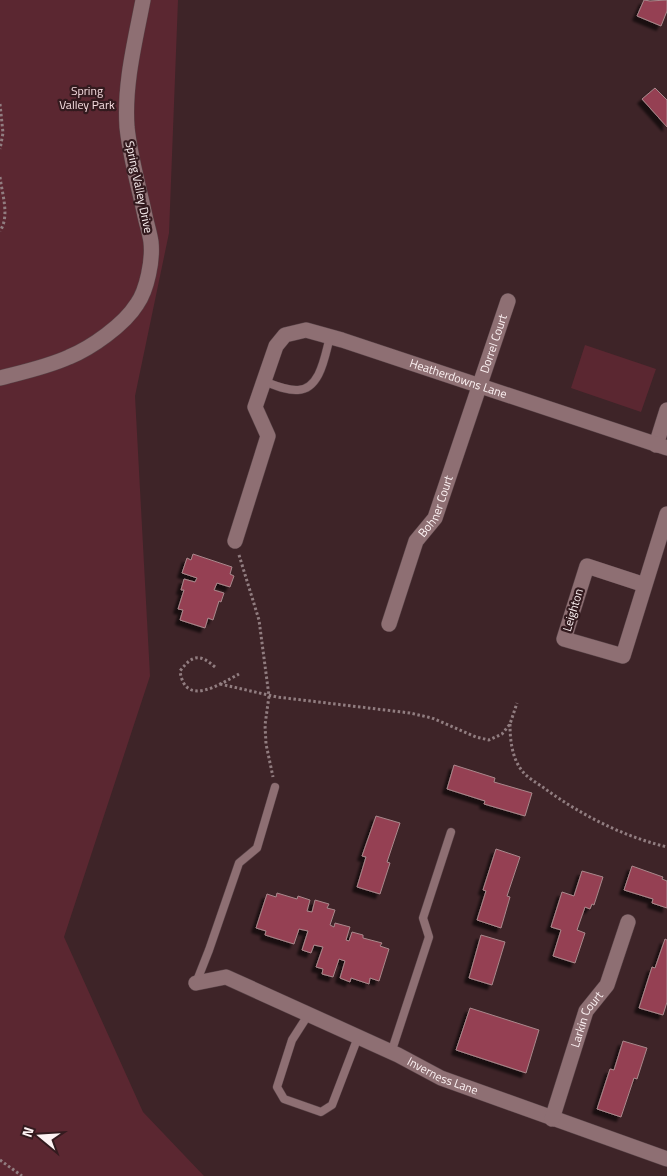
<svg xmlns="http://www.w3.org/2000/svg" width="667" height="1176" viewBox="0 0 667 1176" font-family="'Titillium Web',sans-serif">
	<style>
		.green { fill: #5b2731 }
		.building { fill: #954152; stroke: #a9888c; filter: url(#shadow) }
		.lines { fill: none; stroke-linecap: round; stroke-linejoin: round }
		.service-casing { stroke: #584347; stroke-width: 9 }
		.minor-casing { stroke: #584347; stroke-width: 16 }
		.path { stroke: #917d80; stroke-width: 3; stroke-dasharray: 2.5 2.5; stroke-linecap: butt }
		.service { stroke: #8e6f73; stroke-width: 8 }
		.minor { stroke: #8e6f73; stroke-width: 15 }
		.labels { text-anchor: middle; stroke-width: 4.5; stroke-linejoin: round; paint-order: stroke }
		.park-label { font-size: 12px; fill: #f6dde0; stroke: #331a1e }
		.street-label { font-size: 12px; fill: #fdf2f3; stroke: #331a1e }
	</style>
	<defs>
		<filter id="shadow"><feDropShadow dx="-4.5" dy="4.5" stdDeviation="1" flood-color="#0009"/></filter>
	</defs>
	<rect width="100%" height="100%" fill="#3e2428"/>
	<path class="green" d="M0 0H178L169 233 135 396 150 676 64 937 143 1112 204 1176H0Z
		M585 345 656 369 641 412 571 388Z"/>
	<path class="building" d="M644 0 650 1 667 0V11L661 26 637 16Z
		M655 88 667 100V127L642 99Z
		M193 554 232 567 230 574 234 576 230 587 217 583 214 590 224 593 221 602 219 601 213 620 208 618 205 628 180 620 183 610 178 609 184 590H181L184 579 195 582 197 578 182 573 187 558 191 560Z
		M454 765 495 778 494 782 532 793 525 816 484 804 485 801 447 789Z
		M376 816 400 823 387 862 390 863 380 894 357 887 366 857 362 856Z
		M496 849 520 857 507 896 510 897 501 928 477 920 486 891 483 890Z
		M632 866 663 877 662 879 667 881V908L652 903 653 899 624 890Z
		M582 871 603 877 594 905 592 904 590 909 585 907 577 930 585 933 575 963 553 956 561 930 551 927 562 892 574 896Z
		M277 893 297 899 298 896 310 900 307 911 312 912 315 900 329 904 327 908 335 910 330 925 334 927 335 923 350 927 346 940 349 941 352 932 363 935V938L382 943 380 946 389 949 379 981 370 978 369 984 351 978 350 982 340 978 345 961 339 959 333 977 322 974 323 969 316 967 323 947 314 945 311 953 302 950 308 931 299 929 294 944 265 935 266 931 256 928 267 894 276 897Z
		M481 935 505 942 492 985 469 978Z
		M665 939 667 940V1002L663 1015 639 1008 652 967 655 968Z
		M470 1008 539 1030 526 1073 456 1050Z
		M623 1041 647 1048 637 1079 634 1078 621 1117 597 1109 610 1069 614 1070Z"/>
	<g class="lines">
		<defs>
			<path id="service" d="M263 381C274 385 287 391 298 390 321 389 325 354 330 337
				M196 983 209 950 239 863 257 848 275 787
				M308 1015 292 1040 277 1087 284 1099 321 1112 332 1105 358 1037
				M391 1053 429 937 423 918 451 832"/>
			<g id="minor">
				<path d="M0 378C23 372 47 367 69 357 91 348 124 325 137 304 147 290 153 260 151 242 150 234 147 225 145 216 139 187 130 157 127 127 124 84 135 42 143 0"/>
				<path d="M656 445 667 410"/>
				<path id="s1" d="M235 541 268 436 255 407 276 346 285 335 306 330 342 340 667 448"/>
				<path d="M645 585 587 566 564 639 623 656 667 514"/>
				<path id="s2" d="M389 624 416 541 435 518 508 301"/>
				<path id="s3" d="M196 983 226 977 398 1055 441 1078 667 1159"/>
				<path id="s4" d="M552 1119 586 1011 607 985 628 922"/>
			</g>
		</defs>
		<use href="#service" class="service-casing"/>
		<use href="#minor" class="minor-casing"/>
		<path class="path" d="M0 104 3 133 0 149
			M0 177C2 194 10 216 0 231
			M239 555 259 620 269 696 265 725 266 744 273 777
			M215 667C200 654 193 654 180 671 185 708 220 684 239 674
			M220 684 277 697 410 713 432 718 476 737 489 740 502 734 510 724 517 703
			M510 724C510 740 512 759 523 772 528 778 537 783 544 788 581 815 622 836 667 847
			M0 1160 22 1176"/>
		<use href="#service" class="service"/>
		<use href="#minor" class="minor"/>
	</g>
	<g class="labels">
		<g class="park-label">
			<text x="87" y="95">Spring<tspan x="87" dy="14">Valley Park</tspan></text>
		</g>
		<g class="street-label">
			<text transform="translate(139 187) rotate(78)" y="4">Spring Valley Drive</text>
			<text dy="4" stroke="none"><textPath href="#s2" startOffset="301">Dorrel Court</textPath></text>
			<text dy="4" stroke="none"><textPath href="#s1" startOffset="402">Heatherdowns Lane</textPath></text>
			<text dy="4" stroke="none"><textPath href="#s2" startOffset="128">Bohner Court</textPath></text>
			<text transform="translate(573 610) rotate(-73)" y="4">Leighton</text>
			<text dy="4" stroke="none"><textPath href="#s4" startOffset="106">Larkin Court</textPath></text>
			<text dy="4" stroke="none"><textPath href="#s3" startOffset="269">Inverness Lane</textPath></text>
		</g>
	</g>
	<g transform="translate(40 1136) rotate(288)" stroke="#331a1e" stroke-width="4" paint-order="stroke">
	<path d="M0-4L9 19L0 12L-9 19Z" fill="#fdf2f3"/>
	<text y="-8" font-size="14" font-weight="bold" text-anchor="middle" fill="#fdf2f3">N</text>
	</g>
</svg>
